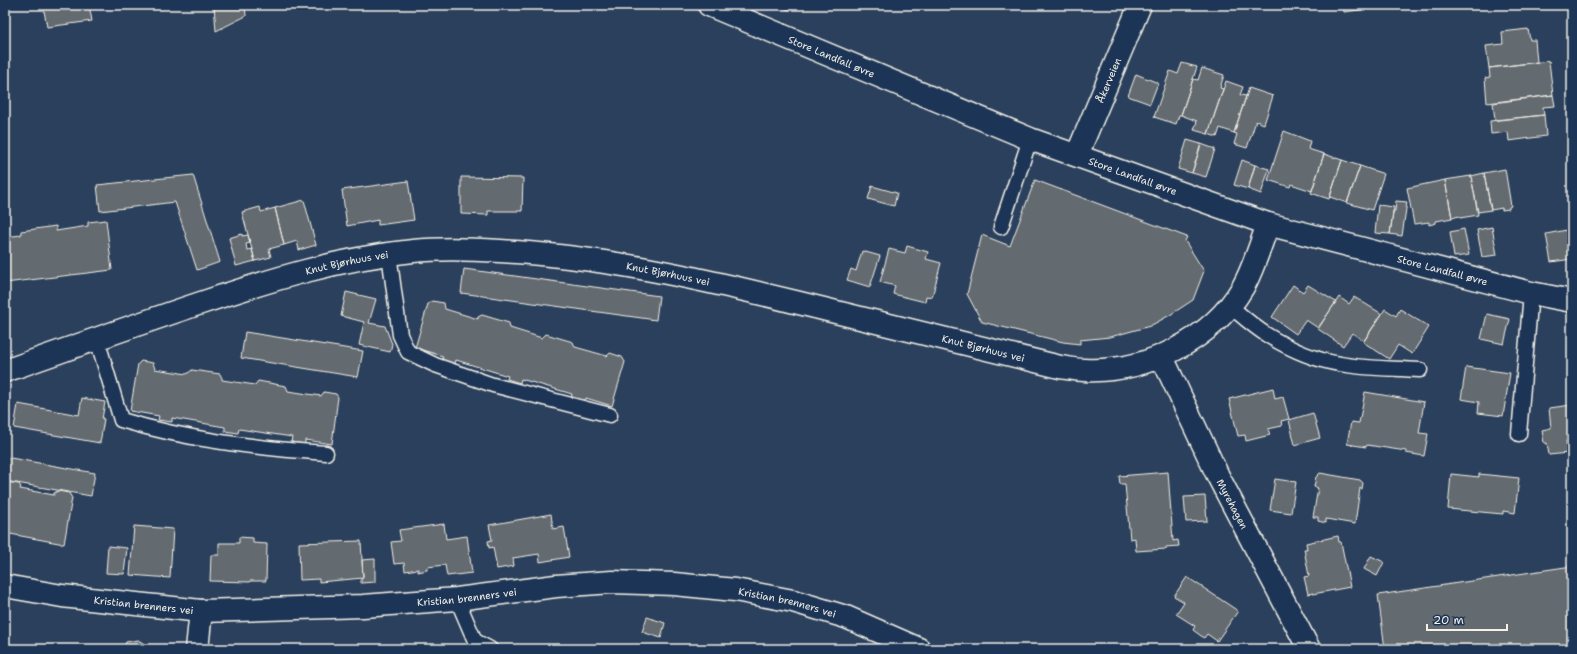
<svg xmlns="http://www.w3.org/2000/svg" width="1577" height="654" viewBox="0 0 1577 654" font-family="'Shantell Sans',sans-serif">
	<style>
		.building { fill: #646a70; stroke: #f4f1e8 }
		.lines { fill: none; stroke-linecap: round; stroke-linejoin: round }
		.lane-casing { stroke: #f4f1e8; stroke-width: 17 }
		.street-casing { stroke: #f4f1e8; stroke-width: 25 }
		.secondary-casing { stroke: #f4f1e8; stroke-width: 25 }
		.lane { stroke: #1d3557; stroke-width: 14 }
		.street { stroke: #1d3557; stroke-width: 22 }
		.secondary { stroke: #1d3557; stroke-width: 22 }
		.labels { text-anchor: middle; stroke-width: 3.5; stroke-linejoin: round; paint-order: stroke }
		.street-label { font-size: 10px; fill: #f4f1e8; stroke: #1d3557 }
	</style>
	<rect width="100%" height="100%" fill="#2b405c"/>
	<filter id="ink" filterUnits="userSpaceOnUse"><feTurbulence type="fractalNoise" baseFrequency=".025" numOctaves="2"/><feDisplacementMap in="SourceGraphic" scale="8" xChannelSelector="R" yChannelSelector="G"/><feConvolveMatrix kernelMatrix="1 2 1 2 8 2 1 2 1" color-interpolation-filters="sRGB"/></filter>
	<g filter="url(#ink)">
		<path class="building" d="M43 5H89L92 21 47 27Z
			M214 5H245L246 16 216 31Z
			M776 5H791L789 10Z
			M1343 5H1398L1344 12Z
			M1528 29 1530 40H1535L1537 62 1489 68 1486 46 1503 44 1502 32Z
			M1549 61 1553 95 1487 103 1485 78 1490 77 1489 68Z
			M1182 63 1197 67 1181 115H1179L1176 124 1154 117 1170 71 1178 74Z
			M1202 68 1224 75 1220 88 1223 89 1208 134 1194 130 1197 121 1181 115 1193 79 1198 80Z
			M1136 74 1158 83 1150 104 1128 96Z
			M1226 81 1243 87 1240 95 1246 96 1234 133 1220 128 1217 137 1208 134Z
			M1249 88 1273 96 1264 124 1256 121 1247 148 1234 144 1237 134 1234 133Z
			M1553 95 1555 106 1543 107 1544 115 1495 120 1493 103Z
			M1544 115 1546 136 1509 141 1508 132 1491 134 1490 121Z
			M1284 131 1310 141 1308 149 1324 154 1312 191 1291 184 1290 187 1268 180Z
			M1187 140 1201 144 1192 173 1178 169Z
			M1201 144 1215 149 1206 177 1192 173Z
			M1324 154 1342 160 1329 199 1311 193Z
			M1242 160 1255 165 1248 189 1234 185Z
			M1342 160 1360 166 1347 203 1330 197Z
			M1255 165 1269 169 1261 194 1248 189Z
			M1360 166 1384 174 1372 210 1347 203Z
			M1505 169 1511 206 1509 207V209L1502 210V208L1491 210 1484 173Z
			M1484 173 1491 210 1478 212 1471 176Z
			M193 175 220 262 197 270 175 202 100 211 97 185Z
			M1471 176 1478 215 1460 218 1459 216 1452 218 1445 180Z
			M461 177 523 178 522 211H488V215L461 214Z
			M1035 180 1187 237 1185 241 1204 271 1193 300 1170 315 1150 326 1110 337 1080 340V344L1063 342 982 322 967 294 982 235 1010 246Z
			M1445 180 1452 218 1436 221V223L1429 225V222L1414 224 1407 188Z
			M408 181 414 220 378 225V220L347 226 342 190Z
			M872 186 897 193 894 206 868 199Z
			M304 200 316 245 299 250 297 241 284 245 275 208Z
			M1396 201 1407 202 1402 236 1390 234 1393 211H1395Z
			M1378 205 1394 207 1390 234 1375 233Z
			M260 207 261 212 275 208 284 245 269 249 271 257 255 261 242 212Z
			M106 220 112 270 5 283V237L21 235V231L56 226V231L88 226V222Z
			M1492 227 1497 255 1482 257 1477 230Z
			M1464 229 1469 255 1454 257 1450 232Z
			M1572 229V259L1551 262 1546 234Z
			M242 234V236L248 235 250 243 246 244 247 250 252 249 255 261 236 266 229 238Z
			M907 246 928 252 926 259 941 263 932 297 926 296 925 302 893 294 895 286 880 282 889 249 905 253Z
			M862 251 880 256 870 287 847 280 851 269 856 271Z
			M464 269 659 296 656 320 461 293Z
			M1293 285 1303 292 1308 285 1336 302 1318 328 1306 320 1296 334 1272 317Z
			M346 292 376 299 369 323 385 326 392 344 390 352 359 345 364 322 341 316Z
			M1339 297 1349 304 1354 297 1382 314 1364 341 1352 333 1343 346 1318 329Z
			M432 301 444 303 445 309 478 319V317L482 315 509 323 510 328 542 338 546 334 573 342 575 347 607 356 610 353 622 357 625 362 612 406 586 398 585 402 571 398 572 394 521 379 520 383 507 379 508 376 456 360 455 364 442 360 443 356 415 348 428 304Z
			M1385 309 1396 316 1400 309 1429 327 1412 354 1398 345 1389 359 1363 342Z
			M1487 314 1510 319 1504 344 1481 339Z
			M245 332 363 351 358 377 241 358Z
			M141 361 153 363 155 369 187 374 192 370 220 374 222 378V380L255 385 258 381 286 386 288 391 321 396 324 392 336 394 338 397 332 444 305 440V444L291 442 292 437 239 429 238 433 225 431V427L172 418V422L158 420 159 416 130 411 138 364Z
			M1466 367 1510 373 1503 416 1478 413 1479 402 1461 399Z
			M1273 388 1275 399 1283 397 1289 419 1281 421 1282 426 1268 429 1270 435 1246 441 1245 435 1238 436 1229 399Z
			M1365 392 1424 402 1419 433 1428 434 1424 456 1406 453V451L1367 445 1366 447 1347 444 1351 422 1359 423Z
			M82 398 105 402 102 419H104L100 443 14 428 18 404 79 415Z
			M1572 405V440L1566 441 1568 453 1549 455 1547 443H1544L1542 430 1551 428 1549 408Z
			M1313 413 1320 438 1295 445 1289 420Z
			M5 457 95 473 91 496 5 481Z
			M1168 472 1173 541 1178 540 1179 546 1166 547V549L1136 551 1135 538 1130 539 1125 484H1120L1119 476Z
			M1320 473 1360 480 1363 483 1362 489 1360 488 1355 524 1326 519V523L1318 521V517H1313L1318 488 1314 487 1316 477Z
			M1451 474 1479 477V474L1519 478 1515 513 1503 511V514L1448 509Z
			M1275 479 1296 482 1291 513 1270 510Z
			M5 482 19 484 21 487 20 489 54 495V493L58 491 69 493 72 498 64 544 5 533Z
			M1205 496 1207 521 1186 522 1184 497Z
			M551 514 553 529 564 527 569 557 540 562 539 554 513 558 514 566 497 569 493 547 489 548 488 541 492 540 489 525Z
			M444 524 446 539 467 536 472 573 447 576 445 565 427 567V570L418 572V569L405 571 404 563 394 564 391 542 401 541 399 530Z
			M134 526 173 529 170 578 130 575Z
			M1338 536 1339 542H1341L1350 587 1313 594V593L1308 594 1304 577 1309 576 1304 549H1307L1306 543Z
			M239 537 253 538V543L267 544 266 581H250V582L210 581 211 555H219V543H239Z
			M361 541 363 578 319 582V579L300 580 299 543Z
			M108 546 127 548 124 574 106 573Z
			M1371 556 1384 562 1377 576 1364 569Z
			M375 559V582L361 583V578H363L362 560Z
			M1572 566V649H1385L1378 595Z
			M1187 577 1238 611 1217 641 1207 634 1204 638 1193 630 1195 626 1176 614 1184 602 1174 596Z
			M647 617 665 623 661 638 642 632Z
			M138 640 143 643 144 649H116L124 647 126 642Z"/>
		<g class="lines">
			<defs>
				<path id="lane" d="M1001 227 1030 139
					M389 254 400 335 408 352 435 365 493 385 610 415
					M1230 306C1242 316 1254 327 1267 335 1288 348 1315 360 1340 364 1367 369 1394 368 1420 370
					M97 339 121 420C188 440 256 448 326 453
					M1519 434 1531 293
					M457 599 475 641 490 649"/>
				<g id="street">
					<path id="s1" d="M709 5 1030 139 1268 224 1531 293 1572 301"/>
					<path id="s2" d="M1077 155 1140 5"/>
					<path id="s3" d="M1162 357 1218 476 1309 649"/>
					<path id="s4" d="M5 371C70 348 135 325 201 303 270 280 340 258 413 251 441 248 471 249 500 251 600 256 698 278 795 302 884 323 972 345 1060 367 1068 368 1076 370 1084 370 1146 373 1212 340 1243 287 1253 270 1261 243 1268 224"/>
					<path d="M197 649 201 611"/>
				</g>
				<g id="secondary">
					<path id="s5" d="M5 586 62 596 201 611 363 606 457 599 556 586 612 582 674 584 735 590 793 601 846 617 919 649"/>
				</g>
			</defs>
			<use href="#lane" class="lane-casing"/>
			<use href="#street" class="street-casing"/>
			<use href="#secondary" class="secondary-casing"/>
			<use href="#lane" class="lane"/>
			<use href="#street" class="street"/>
			<use href="#secondary" class="secondary"/>
		</g>
	</g>
	<g class="labels">
		<g class="street-label">
			<text dy="4" stroke="none"><textPath href="#s1" startOffset="133">Store Landfall øvre</textPath></text>
			<text dy="4" stroke="none"><textPath href="#s2" startOffset="81">Åkerveien</textPath></text>
			<text dy="4" stroke="none"><textPath href="#s1" startOffset="457">Store Landfall øvre</textPath></text>
			<text dy="4" stroke="none"><textPath href="#s4" startOffset="359">Knut Bjørhuus vei</textPath></text>
			<text dy="4" stroke="none"><textPath href="#s1" startOffset="781">Store Landfall øvre</textPath></text>
			<text dy="4" stroke="none"><textPath href="#s4" startOffset="683">Knut Bjørhuus vei</textPath></text>
			<text dy="4" stroke="none"><textPath href="#s4" startOffset="1007">Knut Bjørhuus vei</textPath></text>
			<text dy="4" stroke="none"><textPath href="#s3" startOffset="163">Myrehagen</textPath></text>
			<text dy="4" stroke="none"><textPath href="#s5" startOffset="464">Kristian brenners vei</textPath></text>
			<text dy="4" stroke="none"><textPath href="#s5" startOffset="787">Kristian brenners vei</textPath></text>
			<text dy="4" stroke="none"><textPath href="#s5" startOffset="140">Kristian brenners vei</textPath></text>
		</g>
	</g>
	<rect width="1577" height="654" fill="none" stroke="#1d3557" stroke-width="20"/>
	<rect x="10" y="10" width="1557" height="634" fill="none" stroke="#f4f1e8" stroke-width="1.5" filter="url(#ink)"/>
	<path d="M1427 624v6h80v-6" fill="none" stroke="#f4f1e8" stroke-width="2"/>
	<text x="1433" y="624" font-size="12" fill="#f4f1e8" stroke="#1d3557" stroke-width="3" paint-order="stroke">20 m</text>
</svg>
